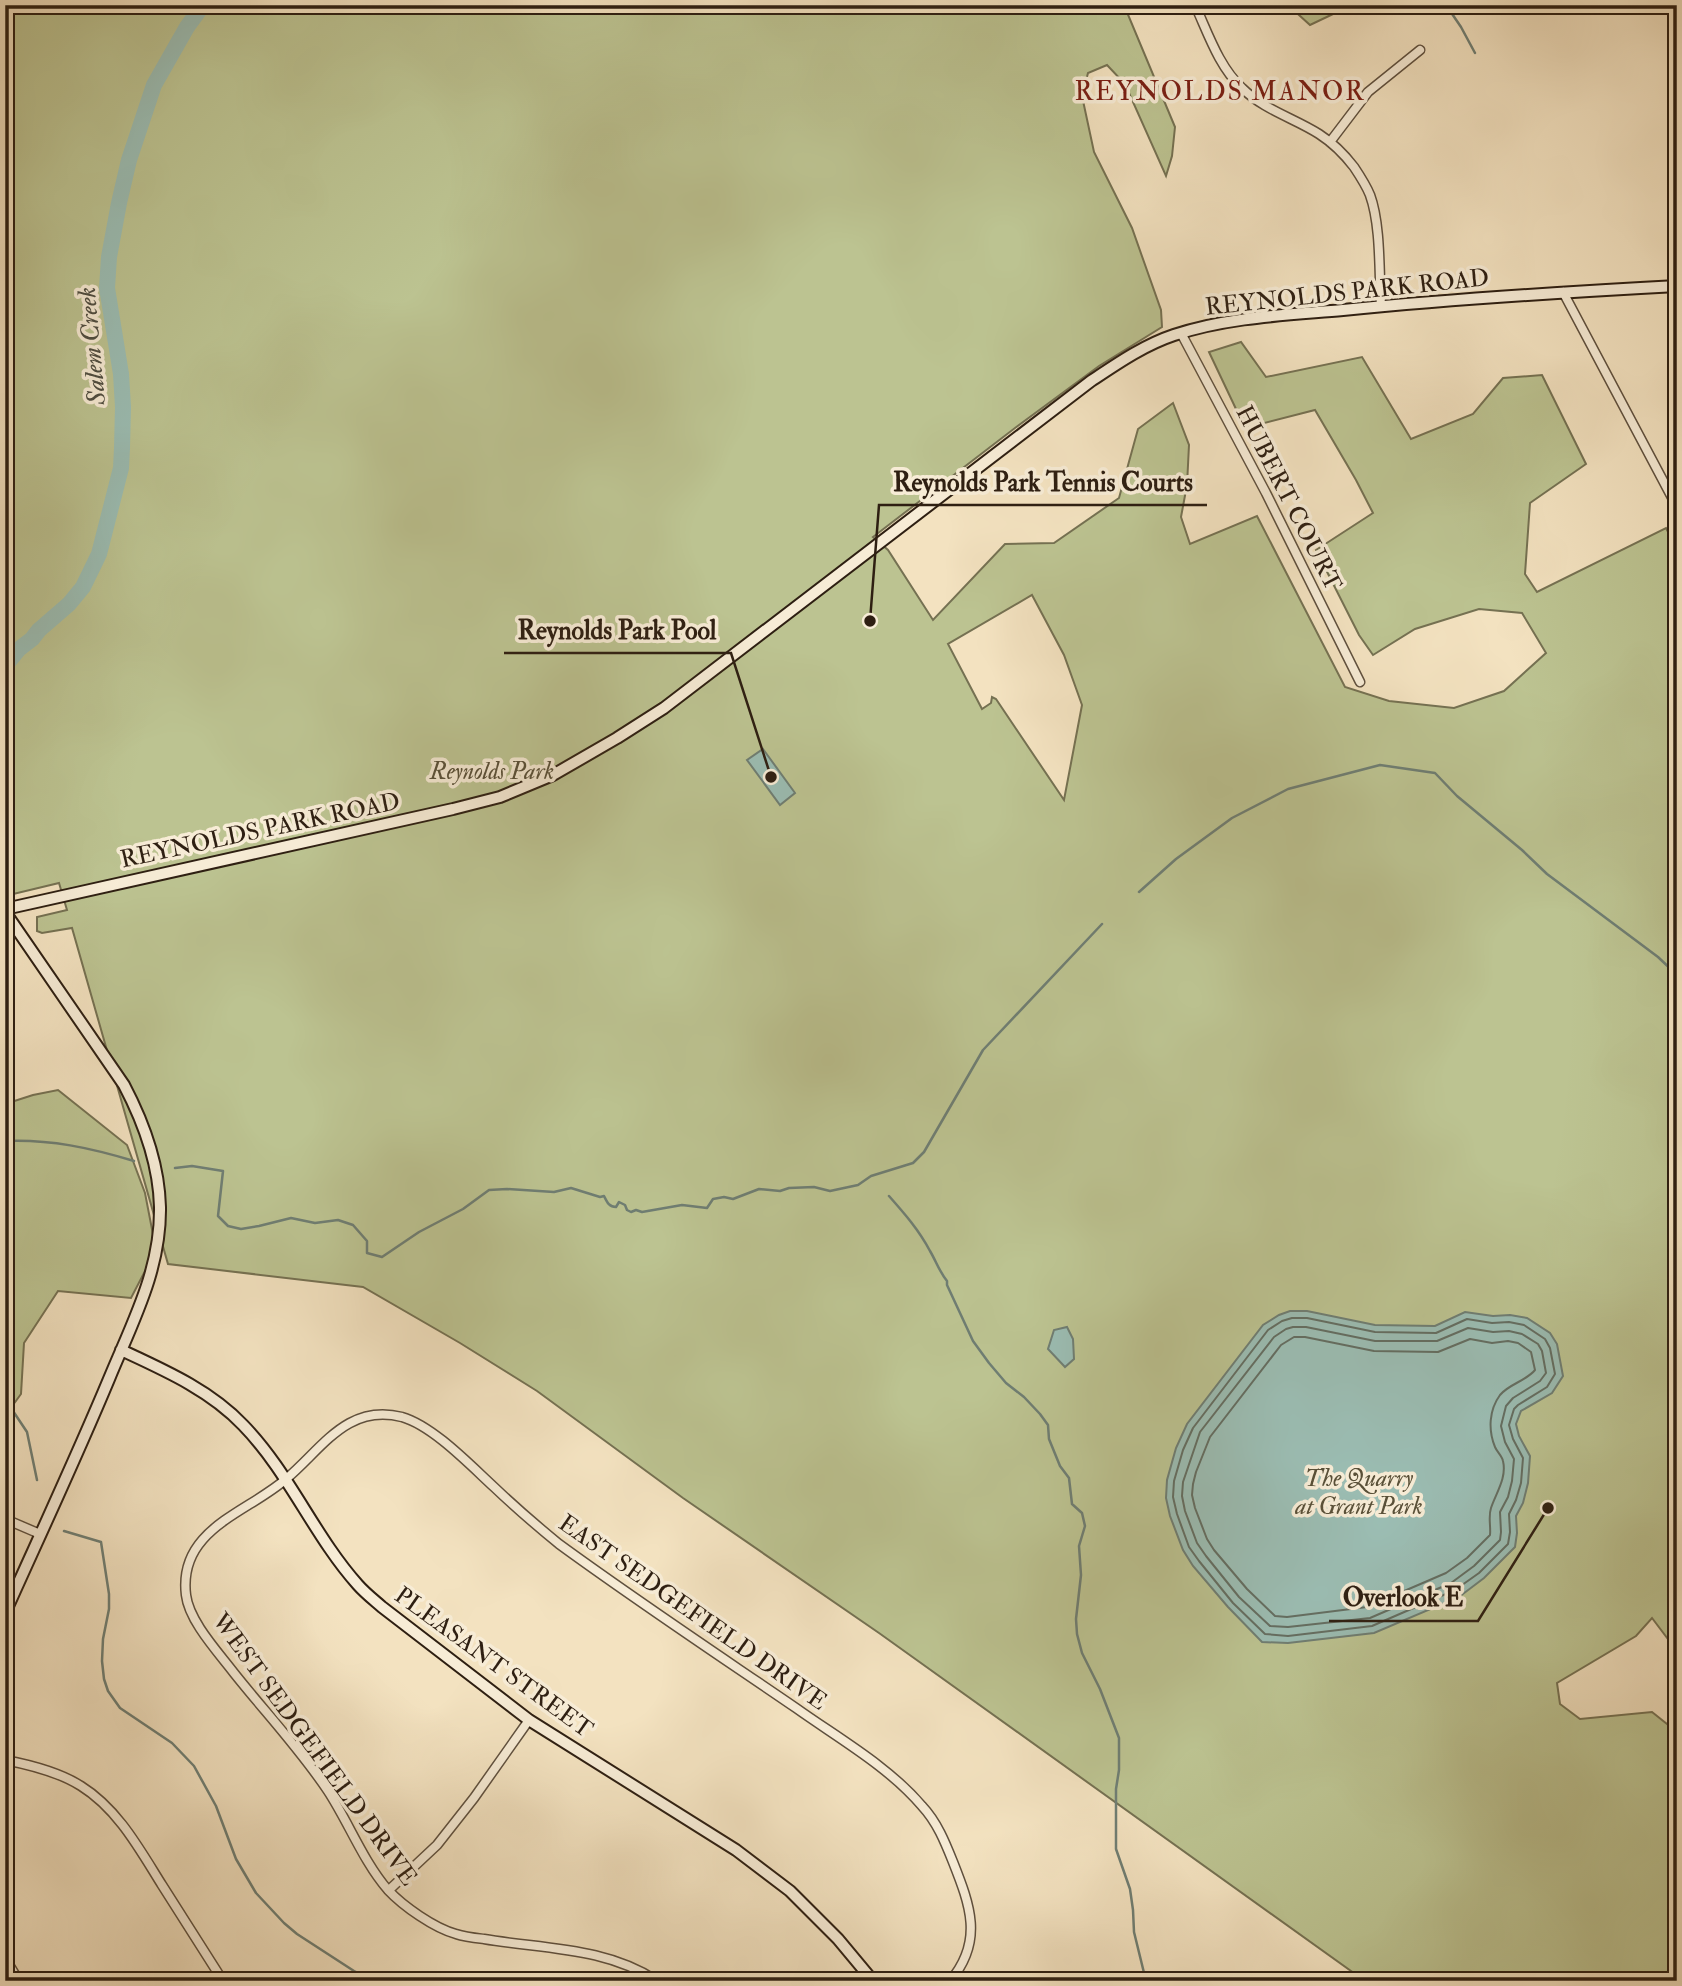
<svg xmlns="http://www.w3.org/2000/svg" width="1682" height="1986" viewBox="0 0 1682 1986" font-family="'IM FELL Double Pica',serif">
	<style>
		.green { fill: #bcc391; stroke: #757152; stroke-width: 2; fill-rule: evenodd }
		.water { fill: #9bbdb3; stroke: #6f7e73; stroke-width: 2 }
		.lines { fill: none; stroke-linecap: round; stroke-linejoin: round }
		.shore { stroke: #646e62; stroke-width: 2 }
		.stream { stroke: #6f7e73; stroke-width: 2.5 }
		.river { stroke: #9bbdb3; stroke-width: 16 }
		.street-casing { stroke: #5f503e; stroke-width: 11 }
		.secondary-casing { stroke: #2e1f12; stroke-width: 14 }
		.street { stroke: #f7ecd6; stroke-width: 8 }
		.secondary { stroke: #f7ecd6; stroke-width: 10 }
		.labels { text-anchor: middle; stroke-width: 7; stroke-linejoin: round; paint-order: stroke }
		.street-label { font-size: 24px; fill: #2e1f12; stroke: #f7ecd6 }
		.park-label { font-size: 24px; font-style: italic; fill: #595038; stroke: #f7ecd6 }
		.neighbourhood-label { font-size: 26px; letter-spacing: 2px; fill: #7a1f14; stroke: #f7ecd6 }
		.water-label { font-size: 26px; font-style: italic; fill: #4f4e42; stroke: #f7ecd6 }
		.leader { fill: none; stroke: #2e1f12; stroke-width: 2.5 }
		.callout-dot { fill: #2e1f12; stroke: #f7ecd6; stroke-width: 2.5 }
		.callout-label { font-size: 26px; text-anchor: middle; font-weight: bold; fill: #2e1f12; stroke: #f7ecd6; stroke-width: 7; stroke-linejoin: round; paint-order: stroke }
	</style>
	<rect width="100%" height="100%" fill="#f3e2c0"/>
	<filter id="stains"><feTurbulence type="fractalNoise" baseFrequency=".00286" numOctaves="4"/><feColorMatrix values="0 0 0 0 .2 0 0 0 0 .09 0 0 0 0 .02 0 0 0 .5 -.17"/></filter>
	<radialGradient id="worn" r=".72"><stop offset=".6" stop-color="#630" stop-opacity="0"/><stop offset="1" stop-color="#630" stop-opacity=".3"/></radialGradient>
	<path class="green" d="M15 5H1124L1175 127 1172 156 1166 176 1125 84 1107 65 1088 73 1082 96 1094 152 1132 228 1161 310 1162 327 1099 366 1015 428 873 537 888 550 933 620 1005 544 1054 543 1119 498 1138 429 1173 403 1189 445 1187 485 1181 517 1190 544 1257 516 1345 687 1389 701 1454 708 1504 691 1546 653 1522 613 1479 609 1415 629 1373 655 1359 635 1316 550 1373 513 1356 480 1315 410 1245 428 1209 352 1241 342 1266 377 1362 357 1411 439 1473 414 1503 378 1542 375 1586 464 1530 503 1525 574 1537 592 1666 528 1677 549V647L1675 649 1677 654V1651L1652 1618 1636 1636 1557 1683 1560 1704 1580 1719 1652 1712 1677 1732V1981H1365L879 1633 683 1498 537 1391 460 1343 363 1287 168 1264 72 928 42 933 37 931V917L67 910 59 883 5 896V22ZM1032 595 1064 655 1082 705 1064 800 996 699 992 697 991 703 982 709 948 644Z
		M1288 5H1352L1310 25Z
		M58 1090 127 1145 145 1193 156 1250 131 1298 58 1291 24 1343 21 1394 5 1416V1104L33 1095Z"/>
	<path class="water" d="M763 749 795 793 780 805 747 760Z
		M1290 1311H1307L1375 1325 1435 1326 1465 1312 1493 1316 1510 1315 1527 1318 1550 1333 1557 1344 1563 1376 1552 1393 1521 1411 1516 1424 1519 1436 1530 1456 1528 1483 1523 1503 1516 1516 1517 1533 1515 1547 1484 1578 1459 1597 1374 1633 1288 1643 1262 1642 1228 1607 1193 1566 1183 1550 1170 1516 1166 1498 1167 1480 1176 1448 1187 1424 1263 1325 1279 1315Z
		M1067 1327 1073 1339 1074 1359 1065 1367 1048 1349 1054 1330Z"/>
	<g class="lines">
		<path class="shore" d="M1292 1318H1307L1375 1332 1436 1333 1467 1319 1492 1323 1509 1322 1524 1325 1545 1339 1550 1348 1555 1374 1547 1387 1518 1405 1514 1409 1509 1425 1513 1439 1523 1458 1521 1483 1516 1500 1509 1514 1510 1532 1508 1544 1479 1573 1455 1590 1372 1626 1288 1636 1265 1634 1233 1603 1199 1561 1189 1547 1177 1514 1173 1497 1174 1481 1183 1450 1193 1428 1268 1330 1282 1321Z
			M1293 1327H1306L1375 1341H1437L1468 1328 1493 1332 1509 1331 1522 1334 1538 1344 1542 1351 1546 1373 1540 1381 1513 1398 1506 1406 1501 1426 1505 1442 1514 1459 1512 1481 1508 1497 1500 1512 1501 1532 1500 1540 1474 1566 1451 1583 1370 1618 1288 1627 1270 1626 1239 1597 1206 1556 1197 1543 1185 1511 1182 1496 1183 1482 1200 1432 1274 1337 1286 1329Z
			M1294 1337H1305L1374 1351 1438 1352 1470 1339 1492 1343 1508 1341 1518 1343 1531 1352 1535 1370C1526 1381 1509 1384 1500 1395 1489 1410 1488 1430 1495 1447 1497 1452 1502 1456 1503 1461 1507 1478 1496 1493 1491 1508 1488 1517 1491 1526 1490 1535L1467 1558 1446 1573 1367 1607 1287 1617 1275 1616 1247 1589 1214 1550 1207 1539 1195 1508 1192 1495 1193 1484 1196 1472 1210 1437 1281 1345Z"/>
		<path class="stream" d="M1446 5 1461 27 1475 53
			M1139 892 1176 859 1232 818 1288 789 1380 765 1435 773 1457 796 1522 850 1547 874 1658 957 1677 975
			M5 1141C50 1139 91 1148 134 1161
			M175 1168 192 1166 223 1171 218 1216 228 1226 241 1229 259 1226 291 1218 315 1223 338 1220 353 1225 367 1241V1253L382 1257 419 1232 463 1209 489 1190 507 1189 554 1192 571 1188 600 1197 604 1196C607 1202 609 1207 616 1207L619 1202 625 1205 627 1210 631 1212 636 1210 642 1212 682 1205 707 1208 713 1199 724 1197 733 1199 759 1189 780 1191 789 1188 814 1187 830 1191 858 1185 871 1176 913 1163 924 1152 983 1050 1102 924
			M889 1196C904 1213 919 1230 930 1251 936 1261 939 1271 947 1281V1285L973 1341 989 1363 1006 1383 1024 1397 1040 1414 1048 1425 1049 1439 1060 1466 1069 1478 1072 1504 1082 1513 1085 1526 1079 1546 1081 1575 1076 1619 1077 1634 1082 1653 1100 1689 1119 1738V1770L1116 1789V1849L1130 1889 1133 1910 1134 1932 1146 1981
			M5 1399 27 1432 37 1480
			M64 1531 101 1542 109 1594V1609L103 1639 102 1661 104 1679 108 1691 120 1708 172 1743 194 1766 216 1806 236 1859 256 1893 284 1923 297 1934 354 1971 374 1981"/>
		<path class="river" d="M5 666 19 649 32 639 39 630 69 604 83 587 99 554 121 468 122 448 123 407 121 374 107 288 109 257 119 203 129 160 154 85 187 27 203 5"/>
		<defs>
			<path id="street" d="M1195 5C1208 33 1219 67 1242 88 1264 110 1294 118 1319 134 1333 143 1344 154 1354 167 1360 176 1366 185 1370 195 1381 225 1379 273 1381 306
				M1668 5 1677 11
				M1330 142 1368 92 1420 50
				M1563 292 1677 507
				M1181 333 1266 493 1360 682
				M5 1519 40 1534
				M5 1760C31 1765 59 1772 81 1786 118 1809 140 1850 162 1885 182 1917 203 1949 223 1981
				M389 1890 437 1845 474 1798 529 1720
				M5 1958 19 1981
				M657 1981C606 1947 543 1949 484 1939 475 1938 465 1937 456 1934 434 1928 403 1906 388 1890 363 1861 349 1823 328 1791 300 1749 265 1712 234 1673 218 1652 189 1621 186 1595 178 1529 247 1513 286 1479 322 1449 347 1403 402 1417 433 1426 470 1465 494 1487 515 1507 537 1526 559 1544 637 1601 717 1654 796 1708 838 1738 888 1766 922 1806 937 1822 945 1842 953 1862 970 1905 984 1941 950 1981"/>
			<path id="secondary" d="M5 909 453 809 500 797 553 775 617 738 664 708 1091 381C1118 363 1144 345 1174 335 1228 317 1287 315 1343 310 1454 299 1565 292 1677 286
				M5 912 124 1085C144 1123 159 1165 160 1207 161 1270 132 1323 109 1379 76 1458 40 1535 5 1613
				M121 1350C164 1370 210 1390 243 1425 289 1472 314 1536 358 1585 365 1593 374 1600 382 1607L529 1720 736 1850 790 1891 838 1939 873 1981"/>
		</defs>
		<use href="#street" class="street-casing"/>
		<use href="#secondary" class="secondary-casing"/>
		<use href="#street" class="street"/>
		<use href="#secondary" class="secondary"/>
	</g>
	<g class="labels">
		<g class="street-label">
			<text transform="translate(1347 292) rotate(-6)" y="8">REYNOLDS PARK ROAD</text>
			<text transform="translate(1289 498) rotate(63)" y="8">HUBERT COURT</text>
			<text transform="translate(260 830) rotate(-12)" y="8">REYNOLDS PARK ROAD</text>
			<text transform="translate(693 1612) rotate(35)" y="8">EAST SEDGEFIELD DRIVE</text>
			<text transform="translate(494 1662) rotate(36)" y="8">PLEASANT STREET</text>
			<text transform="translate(315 1749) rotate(54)" y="8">WEST SEDGEFIELD DRIVE</text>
		</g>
		<g class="park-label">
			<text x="492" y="779">Reynolds Park</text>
			<text x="1359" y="1486">The Quarry<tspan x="1359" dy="28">at Grant Park</tspan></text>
		</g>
		<g class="neighbourhood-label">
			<text x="1220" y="100">REYNOLDS MANOR</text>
		</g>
		<g class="water-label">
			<text transform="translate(91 346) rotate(-95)" y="9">Salem Creek</text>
		</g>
	</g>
	<path class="leader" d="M870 621L879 505H1207M771 777L731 653H504M1548 1508L1478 1621H1329"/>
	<g class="callout-dot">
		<circle cx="870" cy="621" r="7"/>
		<circle cx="771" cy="777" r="7"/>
		<circle cx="1548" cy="1508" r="7"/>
	</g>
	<g class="callout-label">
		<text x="1043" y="491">Reynolds Park Tennis Courts</text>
		<text x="617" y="639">Reynolds Park Pool</text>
		<text x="1403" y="1606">Overlook E</text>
	</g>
	<rect width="1682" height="1986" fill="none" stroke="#f3e2c0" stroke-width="28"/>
	<rect x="7" y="7" width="1668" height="1972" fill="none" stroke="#2e1f12" stroke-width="3.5"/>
	<rect x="14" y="14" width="1654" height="1958" fill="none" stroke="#2e1f12" stroke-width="2"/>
	<rect width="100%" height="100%" filter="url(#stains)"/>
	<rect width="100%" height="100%" fill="url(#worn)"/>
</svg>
